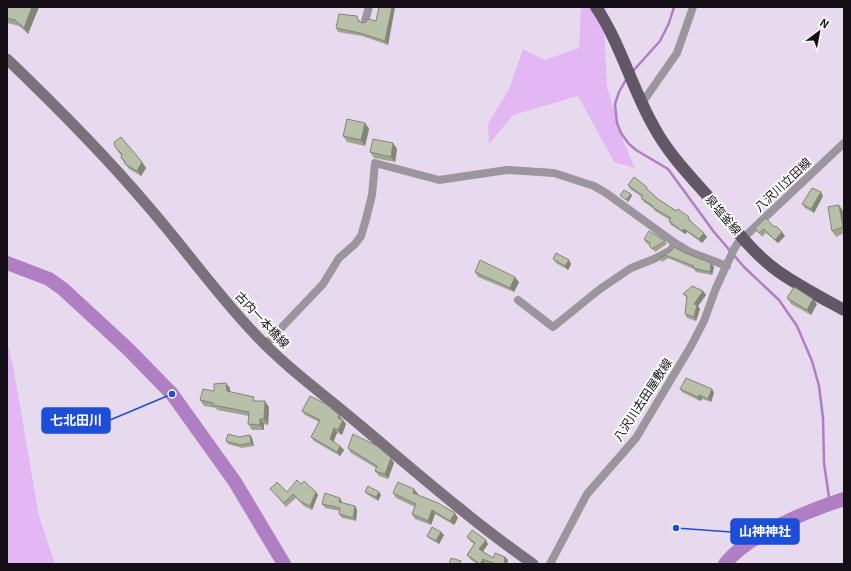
<svg xmlns="http://www.w3.org/2000/svg" width="851" height="571" viewBox="0 0 851 571" font-family="Georgia,'Noto Sans JP',serif">
	<style>
		.green { fill: #e2b7f3 }
		.lines { fill: none; stroke-linecap: round; stroke-linejoin: round }
		.stream { stroke: #b07ec3; stroke-width: 2.5 }
		.river { stroke: #b07ec3; stroke-width: 14 }
		.street { stroke: #9b959d; stroke-width: 8 }
		.secondary { stroke: #7a717d; stroke-width: 11 }
		.primary { stroke: #625766; stroke-width: 12 }
		.wall { fill: #9fa591 }
		.shaded-wall { fill: #828676 }
		.building { fill: #b9c0a9; stroke: #828676 }
		.labels { text-anchor: middle; stroke-width: 4; stroke-linejoin: round; paint-order: stroke }
		.street-label { font-size: 12px; fill: #140f16; stroke: #fff }
		.leader { fill: none; stroke: #1d4ed8; stroke-width: 1.5 }
		.callout-dot { fill: #1d4ed8; stroke: #fff; stroke-width: 1.5 }
		.callout { fill: #1d4ed8; stroke: #1d4ed8; stroke-width: 1.5 }
		.callout-label { font-size: 13px; text-anchor: middle; font-weight: bold; fill: #fff }
	</style>
	<rect width="100%" height="100%" fill="#e8daee"/>
	<path class="green" d="M581 7H607L604 25 607 87 624 143 635 168 614 162 578 96 513 115 489 144 488 124 509 89 523 49 545 60 579 48Z
		M7 341 13 366 39 516 55 564H7Z"/>
	<g class="lines">
		<path class="stream" d="M633 71 660 41 669 23 674 7
			M627 78 619 92 615 104 617 123 621 133 629 144 636 150 668 169 714 232 744 267 779 300 797 326 812 361 819 386 823 418 824 463 830 504"/>
		<path class="river" d="M7 263 49 279 63 289 128 349 172 394 235 482 284 564
			M725 564C747 535 810 510 844 499"/>
		<path class="street" d="M365 21 369 7
			M642 103 677 53 693 7
			M518 300 553 327 600 289 631 268 654 259 671 250 675 243
			M265 345 323 284 339 258 355 244 361 236 366 219 372 195 375 163 439 180 507 170 554 173 594 186 606 193 675 243 690 252 727 266
			M550 564 587 494 636 438 691 346 704 321 716 288 734 249 738 243 844 143"/>
		<path class="secondary" d="M7 59C56 106 103 153 147 205 183 246 215 292 253 332 285 367 325 395 361 426 417 473 473 522 533 564"/>
		<path class="primary" d="M596 7C621 44 632 89 654 127 669 155 692 178 712 201 733 226 752 253 779 272 799 286 822 298 844 310"/>
	</g>
	<path class="wall" d="M8 7H39L28 34 19 26 7 23V9Z
		M374 7H395L388 45 362 36 338 32 336 28 360 20V22L362 23 376 21 379 8Z
		M365 123 369 129 365 146 347 142 343 136Z
		M393 143 397 149 395 162 374 158 370 152Z
		M115 147 142 162 146 168 141 176 129 169 121 158 122 156 119 153Z
		M628 185 649 191 658 199 691 220V221L707 237 702 243 687 232 685 234 671 225 669 221 670 220 655 211 653 208 644 202 641 198 642 197 630 189Z
		M823 196 814 213 805 208 802 204Z
		M843 211 844 218V233L836 237 832 231Z
		M774 227 785 236 778 243 766 233 762 237 755 228Z
		M644 239 665 241 667 244 655 252 649 244 646 243Z
		M671 251 685 253 714 267 712 275 696 272 694 269 668 258 662 262 659 258Z
		M553 259 569 260 571 264 568 270 556 263Z
		M475 272 519 282 514 292 478 277Z
		M703 291 706 295 698 306 700 309 696 321 687 318 685 314 687 298 683 294Z
		M787 298 817 304 811 315 791 304Z
		M230 388V392L256 401 269 407 268 425 264 424V430H252L248 424 249 416 217 410 216 408 204 406 200 400 214 391Z
		M680 389H712L714 393 711 402 702 399 700 401 682 392Z
		M302 411 342 419 346 424 342 435 337 433 333 441 340 446 344 450 340 456 314 441 311 437 319 422 305 415Z
		M250 435 252 438 254 446 242 448 228 444 226 441 239 437Z
		M348 448 394 463 388 479 379 476 375 471 376 468 351 453Z
		M301 484 316 492 318 495 312 510 304 506 296 498 286 507 273 492 270 489 287 492Z
		M414 489 418 494 417 495 458 518 454 525 435 514 431 525 415 519 412 514 415 507 396 498 393 493Z
		M365 492H379L381 495 378 501 368 495Z
		M342 502V503L355 506 357 510 356 521 342 518 339 514 340 511 325 508 322 504Z
		M441 532 444 535 439 544 430 539 427 536Z
		M467 537 488 544 483 551 493 558 505 557 508 560 507 564H488L486 563 485 564H477L470 559 467 555 474 544 470 541Z"/>
	<path class="shaded-wall" d="M32 7H39L28 34 24 28Z
		M392 7H395L388 45 385 41Z
		M365 123 369 129 365 146 361 140Z
		M393 143 397 149 395 162 391 157Z
		M142 162 146 168 141 176 137 171Z
		M821 192 823 196 814 213 811 209Z
		M631 194 632 196 628 202 626 200Z
		M839 205 843 211 844 218V228L843 227Z
		M684 229 687 232 685 234 682 231Z
		M782 232 785 236 778 243 775 240Z
		M704 233 707 237 702 243 699 239Z
		M569 260 571 264 568 270 565 266Z
		M711 263 714 267 712 275 710 272Z
		M515 277 519 282 514 292 510 288Z
		M703 291 706 295 698 306 700 309 696 321 694 317V304Z
		M813 299 817 304 811 315 807 310Z
		M226 383 230 388V397L227 391Z
		M712 389 714 393 711 402 708 399Z
		M699 395 702 399 700 401 698 397Z
		M265 401 269 407 268 425 264 419Z
		M339 415 342 419 338 418Z
		M260 419 264 424V430L260 425Z
		M343 420 346 424 342 435 338 430Z
		M334 428 337 433 333 443 330 439Z
		M250 435 252 438 254 446 251 443Z
		M340 446 344 450 340 456 337 452Z
		M391 458 394 463 388 479 385 474Z
		M414 489 418 494 416 498 413 493Z
		M316 492 318 495 312 510 310 506Z
		M379 492 381 495 378 501 376 497Z
		M340 498 342 502V505L339 502Z
		M355 506 357 510 356 521 353 518Z
		M432 510 435 514 431 525 428 521Z
		M455 513 458 518 454 525 450 521Z
		M441 532 444 535 439 544 436 541Z
		M486 540 488 544 482 553 479 549Z
		M505 557 508 560 507 564H504Z
		M483 559 486 563 485 564H480Z"/>
	<path class="building" d="M8 7H32L24 28 15 20 7 18V9Z
		M379 7H392L385 41 360 33 336 28 339 14 357 16 358 21 362 23 366 22 368 19 376 21Z
		M347 119 365 123 361 140 343 136Z
		M121 137 142 162 137 171 125 164V161L121 158 122 154 115 147 114 142Z
		M373 139 393 143 391 157 370 152Z
		M634 177 647 187 646 188 658 199 676 211 678 209 689 217 688 219 704 233 699 239 684 229 682 231 669 221 671 218 652 207 653 206 641 198 643 196 628 185Z
		M812 188 821 192 811 209 802 204Z
		M624 190 631 194 626 200 620 195Z
		M839 205 843 227 832 231 828 207Z
		M766 218 774 227 776 226 782 232 775 240 764 229 759 233 755 228Z
		M649 231 665 241 652 249 649 245 650 243 644 239Z
		M674 247 685 253 711 263 710 272 693 268 694 266 665 255 659 259V258L671 251Z
		M556 253 569 260 565 266 553 259Z
		M480 260 515 277 510 288 475 272Z
		M692 286 703 291 694 304 697 305 694 317 685 314 687 296 683 294Z
		M794 287 813 299 807 310 787 298Z
		M686 378 712 389 708 399 699 395 698 397 680 389Z
		M226 383 227 391 254 397 253 401H265L264 419H260V425L248 424 249 412 213 405V403L200 400 203 389 214 391V384Z
		M310 396 326 404 339 415 338 418 343 420 338 430 334 428 330 439 340 446 337 452 311 437 320 420 302 411Z
		M228 434 239 437 250 435 251 443 240 445 226 441Z
		M353 434 377 446 391 458 385 474 375 471 377 466 348 448Z
		M297 480 301 484 304 481 316 492 310 506 301 502 293 494 284 503 270 489 277 482 287 492Z
		M398 482 414 489 413 493 438 503 455 513 450 521 432 510 428 521 412 514 416 504 393 493Z
		M368 486 379 492 376 497 365 492Z
		M325 493 340 498 339 502 355 506 353 518 339 514 340 508 322 504Z
		M432 527 441 532 436 541 427 536Z
		M472 530 486 540 479 549 493 558 495 553 505 557 504 564H496L483 559 480 564 467 555 475 543 467 537Z
		M451 558 461 561 460 564H449Z"/>
	<g class="labels">
		<g class="street-label">
			<text transform="translate(783 185) rotate(-43)" y="4">八沢川立田線</text>
			<text transform="translate(723 215) rotate(50)" y="4">泉塩釜線</text>
			<text transform="translate(262 320) rotate(47)" y="4">古内一本橋線</text>
			<text transform="translate(643 400) rotate(-57)" y="4">八沢川去田屋敷線</text>
		</g>
	</g>
	<path class="leader" d="M172 394L110 420M676 528L731 532"/>
	<g class="callout-dot">
		<circle cx="172" cy="394" r="4"/>
		<circle cx="676" cy="528" r="4"/>
	</g>
	<g class="callout">
		<rect x="42" y="408" width="68" height="25" rx="4"/>
		<rect x="731" y="519" width="68" height="25" rx="4"/>
	</g>
	<g class="callout-label">
		<text x="76" y="425">七北田川</text>
		<text x="765" y="536">山神神社</text>
	</g>
	<rect width="851" height="571" fill="none" stroke="#140f16" stroke-width="16"/>
	<g transform="translate(819 32) rotate(32)" stroke="#ffffff" stroke-width="3" paint-order="stroke">
	<path d="M0-3L7 15L0 10L-7 15Z" fill="#140f16"/>
	<text y="-6" font-size="11" font-weight="bold" text-anchor="middle" fill="#140f16">N</text>
	</g>
</svg>
